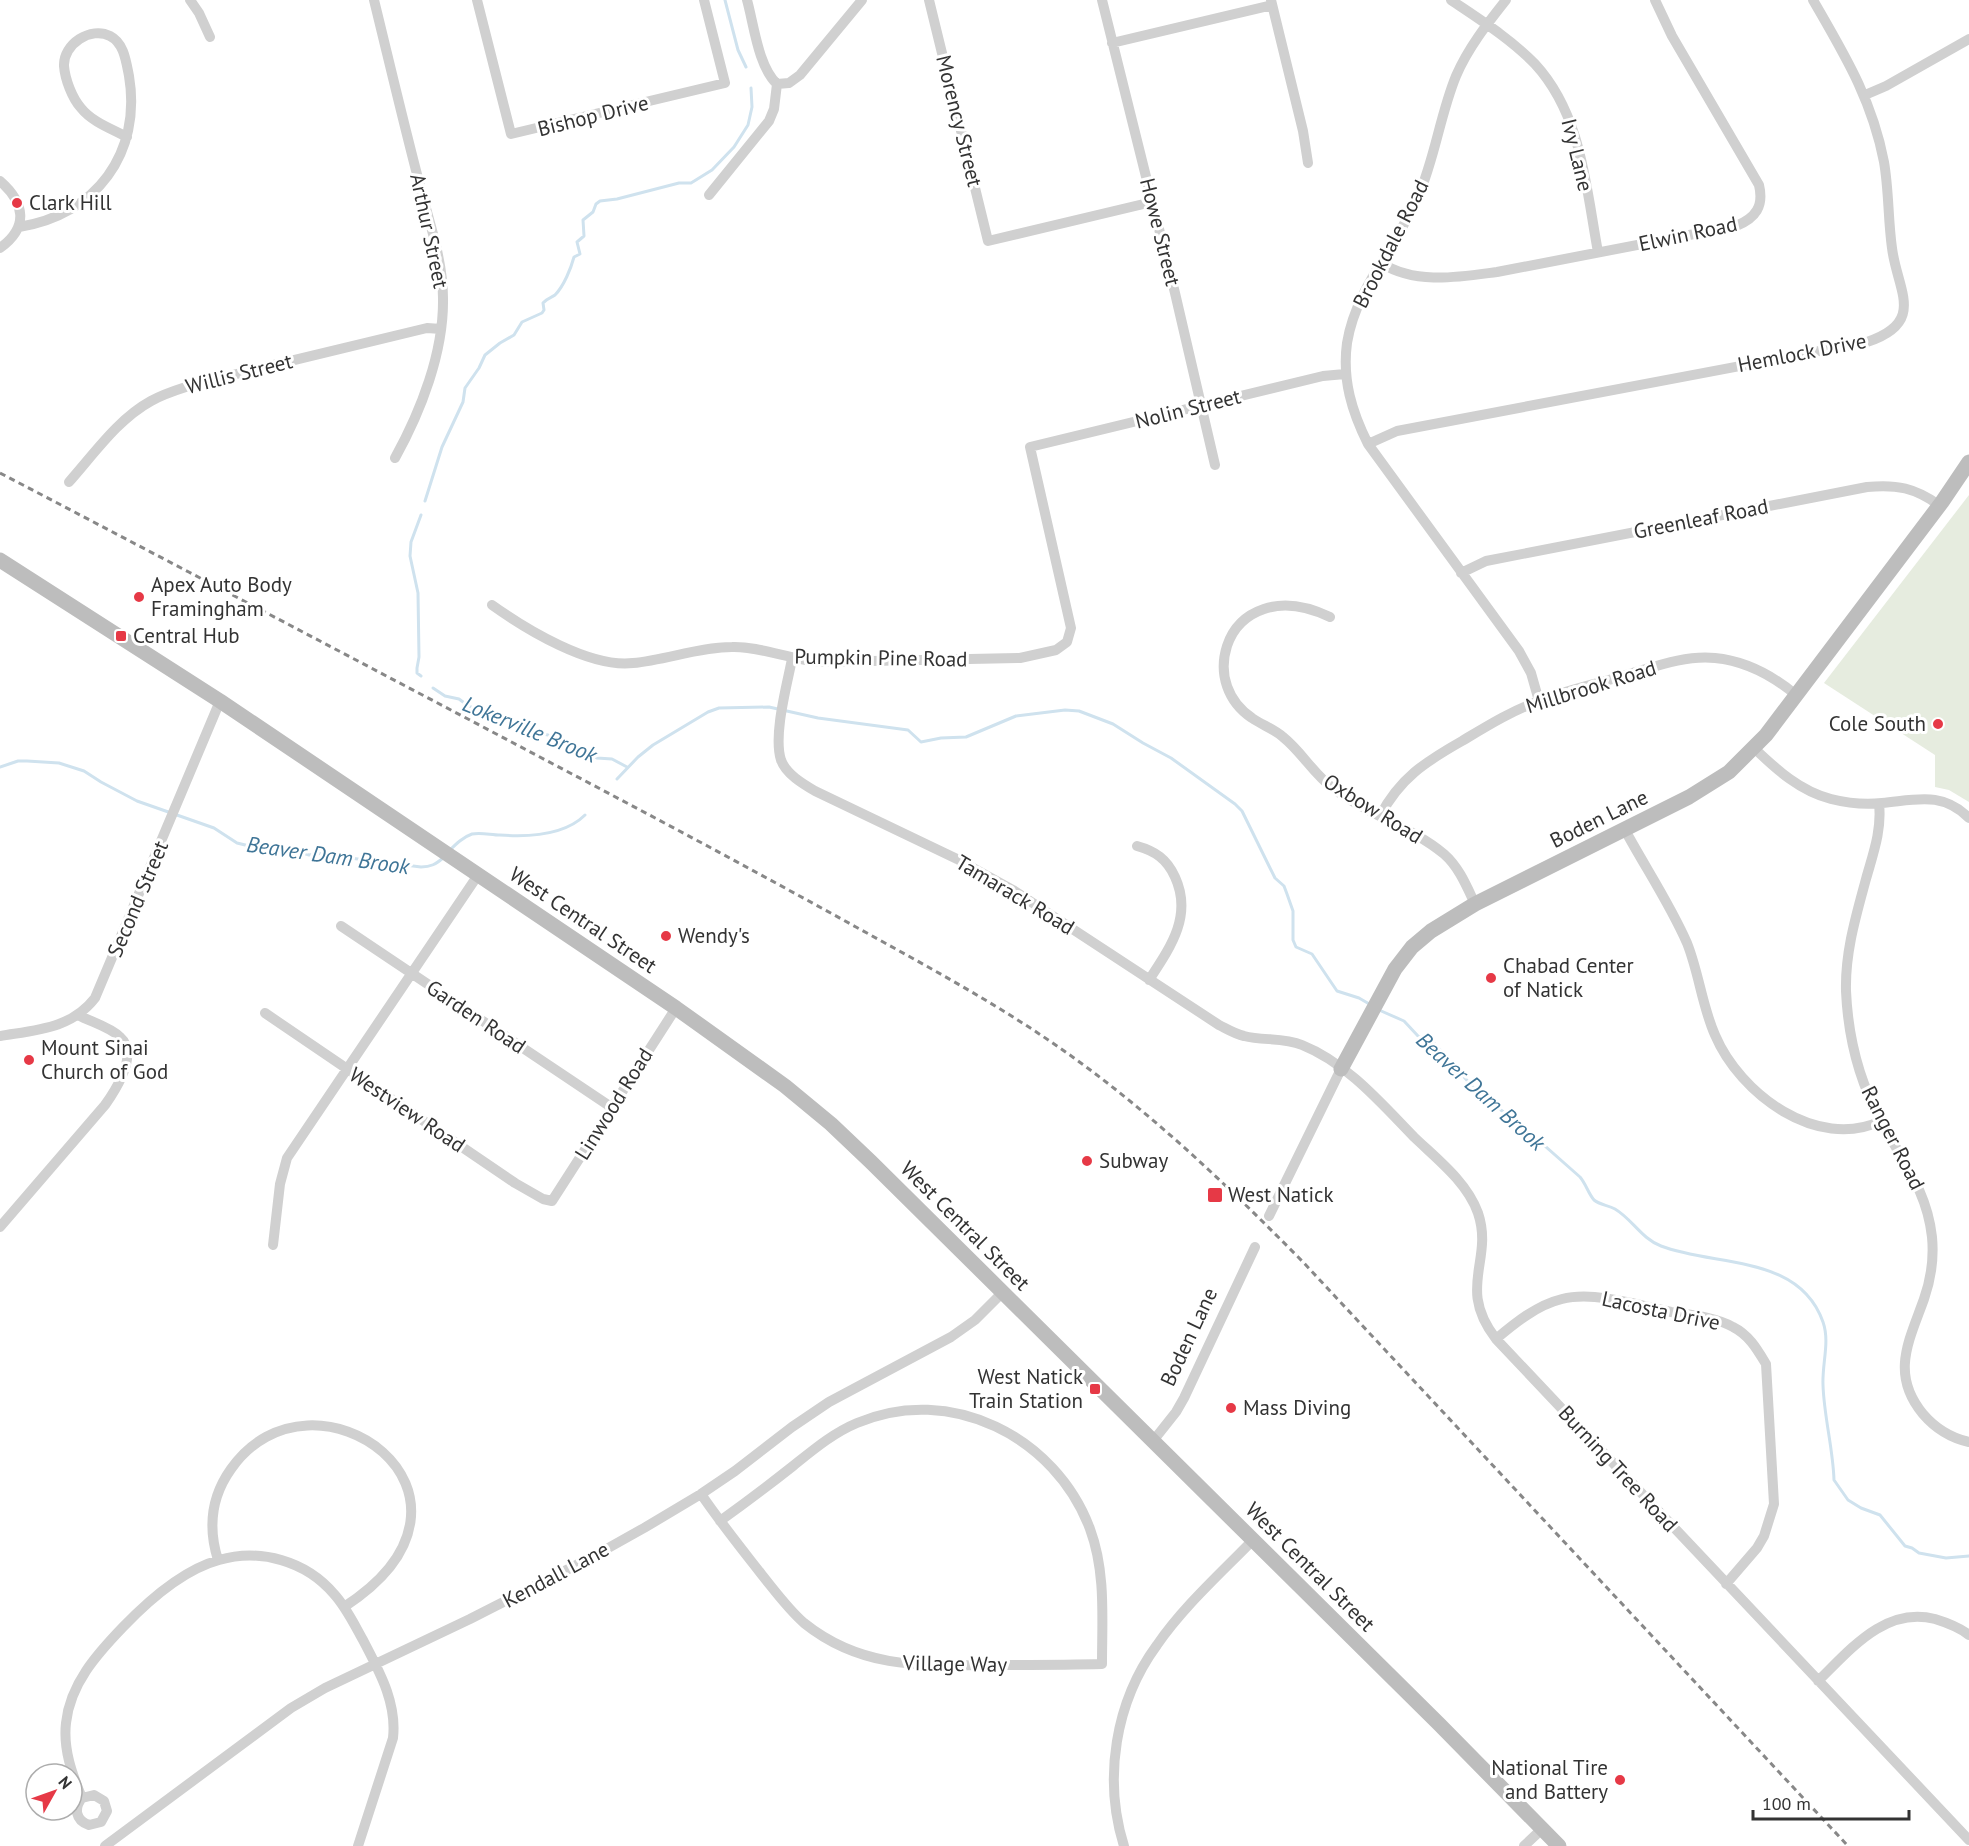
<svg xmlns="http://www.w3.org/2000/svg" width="1969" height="1846" viewBox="0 0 1969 1846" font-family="'PT Sans',sans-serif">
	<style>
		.green { fill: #e6ecdf }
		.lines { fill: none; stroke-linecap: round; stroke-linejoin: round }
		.stream { stroke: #cfe2ee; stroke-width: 3 }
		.street { stroke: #d0d0d0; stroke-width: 10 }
		.secondary { stroke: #bdbdbd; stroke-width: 15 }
		.rail { stroke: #888; stroke-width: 3; stroke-dasharray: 6 4.5; stroke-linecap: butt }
		.poi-dot { fill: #e63946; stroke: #fff; stroke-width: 2 }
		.labels { text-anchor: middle; stroke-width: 6; stroke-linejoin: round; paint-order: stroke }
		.street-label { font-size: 21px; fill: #333; stroke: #fff }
		.poi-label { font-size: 21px; fill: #333; stroke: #fff; text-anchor: start }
		.water-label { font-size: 22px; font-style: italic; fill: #3f7597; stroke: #fff }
	</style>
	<rect width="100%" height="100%" fill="#fff"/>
	<path class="green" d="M1969 495V802L1949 790 1935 787V755L1824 683Z"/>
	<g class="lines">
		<path class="stream" d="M725 0 738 50 746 67
			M425 501 442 447 463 402 465 388 479 368 485 355 500 343 514 335 522 322 542 313 544 310 543 303C547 298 551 298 555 295 564 286 571 268 574 257L580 254 577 242 584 236 583 220 593 212 596 204 600 201 617 199 679 183H691L712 170 734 147 748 125 752 107 751 88
			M421 676 417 673V668L419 657 418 593 410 556 411 542 421 515
			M433 688 445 696 459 699 467 705 499 720 508 721 522 730 548 735 570 749 591 754 597 758 612 759 627 767
			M0 767 18 761H27L59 763 84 771 101 782 137 801 214 828 237 843 266 850 285 847 309 855 324 853 342 857 421 867C431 867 436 864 443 858
			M617 779 638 757 653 745 708 712 719 708 769 707 818 718 908 730 921 742 941 738 966 737 1016 716 1065 710 1079 711 1113 724 1143 743 1171 758 1235 804 1242 811 1270 868 1275 878 1284 886 1287 894 1293 911V940L1296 947 1312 954 1337 991 1359 998 1371 1005
			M449 851C456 844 463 837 472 834 481 832 491 835 500 835 528 837 565 835 585 815
			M1379 1010 1404 1021 1418 1036 1434 1043 1479 1094 1520 1124 1580 1177C1586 1184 1588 1193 1594 1200 1600 1205 1608 1205 1615 1209 1632 1219 1642 1239 1661 1246 1716 1267 1799 1254 1823 1322 1830 1342 1822 1363 1823 1385 1824 1417 1833 1448 1834 1480L1848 1500 1861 1508 1880 1515 1905 1546 1912 1548 1919 1553 1946 1558 1969 1556"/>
		<path class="street" d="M190 0 199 13 210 37
			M374 0C389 61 403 121 419 182 428 219 443 259 443 298 444 352 421 411 395 458
			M477 0 511 134 725 83 704 0
			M929 0 988 241 1152 202
			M1102 0 1175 293 1215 465
			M1271 0 1303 131 1308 163
			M1451 0C1479 19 1511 39 1535 64 1582 115 1586 188 1598 252
			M1506 0C1487 24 1468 48 1456 76 1440 115 1435 158 1418 197 1396 247 1356 288 1347 343 1342 380 1352 412 1368 444L1519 651 1531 673 1539 701
			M1112 43 1272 5
			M777 84 789 83 800 75 862 0
			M1865 95 1886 86 1969 39
			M0 181C25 203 29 227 0 248
			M709 195 769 121 774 109 777 84C758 66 754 25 747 0
			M19 227C96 215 142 153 129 76 126 61 124 43 110 36 91 26 63 44 64 66 65 79 72 98 81 108 92 122 112 129 127 137
			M1381 263C1416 285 1459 277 1497 272L1736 226C1756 218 1764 206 1759 185L1672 36 1655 0
			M1368 444 1397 431 1867 342C1927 322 1897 290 1892 248 1888 220 1889 191 1884 162 1872 99 1844 54 1813 0
			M69 482C94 454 118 419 151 401 165 393 180 389 195 384L427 328 441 329
			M1461 573 1486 561 1867 487C1897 484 1915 488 1939 505
			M492 605C527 630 590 668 633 663 666 660 699 647 732 647 760 646 791 660 822 662L1020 658 1056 650 1067 642 1071 628 1030 447 1323 376 1345 374
			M1330 617C1309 607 1287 601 1264 609 1246 615 1233 628 1227 646 1218 674 1228 702 1252 718 1262 725 1274 729 1283 737 1302 752 1314 775 1334 789 1368 815 1412 827 1444 854 1459 867 1467 887 1475 904
			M792 659C787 685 773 735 781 760 786 774 803 784 815 791L957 859 1013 890 1219 1025C1227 1029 1235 1034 1244 1036 1263 1041 1283 1037 1302 1045 1347 1063 1381 1103 1414 1137 1437 1159 1467 1182 1478 1213 1494 1261 1456 1287 1496 1339L1969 1840
			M1754 748C1777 770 1800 791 1831 799 1847 803 1865 805 1882 803 1916 800 1942 791 1969 818
			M1879 804C1882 830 1873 854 1866 879 1856 916 1845 952 1846 991 1848 1036 1859 1081 1881 1121 1902 1161 1927 1190 1932 1237 1934 1258 1931 1279 1924 1299 1909 1341 1890 1374 1923 1414 1935 1428 1951 1438 1969 1442
			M1380 816C1400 778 1425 762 1462 741 1487 726 1511 711 1539 701 1567 690 1597 684 1626 675 1654 667 1684 655 1715 658 1746 661 1772 675 1796 695
			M1625 830C1645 867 1670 904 1687 943 1699 973 1702 1006 1715 1035 1740 1094 1817 1151 1881 1121
			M1137 846C1155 851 1167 859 1175 877 1193 916 1170 948 1149 980
			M341 926 611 1107
			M265 1013 515 1183 543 1199 552 1201 676 1008
			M0 1036C36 1030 71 1029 95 998L220 701
			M1269 1216 1341 1069
			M0 1227 105 1105C117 1088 139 1054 120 1037 110 1027 91 1022 78 1015
			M273 1245 280 1184 287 1158 478 875
			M1496 1339C1515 1323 1537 1305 1562 1299 1594 1291 1639 1305 1671 1312 1691 1315 1715 1317 1733 1327 1749 1335 1757 1349 1766 1364L1774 1504 1764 1536 1757 1548 1726 1584
			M1153 1441 1176 1412 1184 1398 1255 1247
			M701 1494C720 1522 741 1548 762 1575 775 1591 788 1609 804 1623 860 1668 919 1666 987 1665 1025 1665 1063 1665 1102 1664 1102 1619 1106 1572 1090 1529 1056 1437 950 1383 857 1423 833 1433 813 1450 793 1466 769 1485 745 1503 720 1521
			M218 1560C208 1528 211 1497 231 1469 313 1352 516 1495 344 1607
			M1818 1681C1850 1650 1885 1606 1935 1619 1948 1623 1959 1627 1969 1635
			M82 1798 94 1795 104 1801 107 1811 101 1822 89 1825C75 1820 74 1808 82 1798 72 1774 63 1749 66 1723 70 1684 97 1654 123 1627 148 1601 182 1570 219 1560 260 1548 306 1561 334 1594 346 1607 354 1624 363 1640 379 1671 397 1702 393 1738L358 1846
			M105 1846 291 1708 325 1688 470 1619 594 1556 644 1528 701 1494 735 1471 792 1427 829 1402 951 1337 975 1320 1002 1293
			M1124 1846C1103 1779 1115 1702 1157 1645 1184 1606 1220 1574 1253 1540
			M1524 1846 1542 1829"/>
		<path class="secondary" d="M0 560 220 701 676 1008 785 1086 831 1124 871 1162 1439 1724 1559 1846
			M1341 1069 1395 969 1412 947 1431 931 1475 904 1689 797 1729 772 1766 735 1942 502 1969 462"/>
		<path class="rail" d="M0 473C191 573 381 673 572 774 667 824 762 875 856 927 930 968 1005 1008 1074 1058 1157 1118 1231 1189 1303 1262L1848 1846"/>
	</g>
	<g class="poi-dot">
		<circle cx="17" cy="203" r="6"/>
		<circle cx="139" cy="597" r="6"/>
		<rect x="115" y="630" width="12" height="12" rx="3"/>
		<circle cx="1938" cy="724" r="6"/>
		<circle cx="666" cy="936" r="6"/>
		<circle cx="1491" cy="978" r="6"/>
		<circle cx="29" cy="1060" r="6"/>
		<circle cx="1087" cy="1161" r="6"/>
		<rect x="1207" y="1187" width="16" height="16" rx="3"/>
		<rect x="1089" y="1383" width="12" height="12" rx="3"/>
		<circle cx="1231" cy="1408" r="6"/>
		<circle cx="1620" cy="1780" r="6"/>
	</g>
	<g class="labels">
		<g class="street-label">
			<text transform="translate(593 116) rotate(-14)" y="7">Bishop Drive</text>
			<text transform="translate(959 121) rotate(76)" y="7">Morency Street</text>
			<text transform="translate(1577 155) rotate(76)" y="7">Ivy Lane</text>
			<text transform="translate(429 231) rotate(78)" y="7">Arthur Street</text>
			<text transform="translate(1160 232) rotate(76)" y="7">Howe Street</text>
			<text transform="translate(1688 234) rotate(-12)" y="7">Elwin Road</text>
			<text transform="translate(1391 244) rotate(-63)" y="7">Brookdale Road</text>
			<text transform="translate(1802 353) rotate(-11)" y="7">Hemlock Drive</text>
			<text transform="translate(239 374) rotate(-14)" y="7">Willis Street</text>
			<text transform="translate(1188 409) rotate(-14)" y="7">Nolin Street</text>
			<text transform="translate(1701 519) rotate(-11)" y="7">Greenleaf Road</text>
			<text transform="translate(881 658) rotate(1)" y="7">Pumpkin Pine Road</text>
			<text transform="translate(1591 687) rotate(-17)" y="7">Millbrook Road</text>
			<text transform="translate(1373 809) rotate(32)" y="7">Oxbow Road</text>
			<text transform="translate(1599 819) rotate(-26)" y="7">Boden Lane</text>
			<text transform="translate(1015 895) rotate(31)" y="7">Tamarack Road</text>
			<text transform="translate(138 899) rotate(-67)" y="7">Second Street</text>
			<text transform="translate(583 920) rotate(34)" y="7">West Central Street</text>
			<text transform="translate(476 1017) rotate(34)" y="7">Garden Road</text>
			<text transform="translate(614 1104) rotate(-58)" y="7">Linwood Road</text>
			<text transform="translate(407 1110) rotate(34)" y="7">Westview Road</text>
			<text transform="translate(1893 1138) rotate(63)" y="7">Ranger Road</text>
			<text transform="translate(965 1226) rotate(45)" y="7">West Central Street</text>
			<text transform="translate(1661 1311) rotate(12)" y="7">Lacosta Drive</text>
			<text transform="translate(1189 1337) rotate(-65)" y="7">Boden Lane</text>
			<text transform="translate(1618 1469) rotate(47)" y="7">Burning Tree Road</text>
			<text transform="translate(1310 1567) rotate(45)" y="7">West Central Street</text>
			<text transform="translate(556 1575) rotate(-28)" y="7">Kendall Lane</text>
			<text transform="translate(955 1664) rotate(1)" y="7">Village Way</text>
		</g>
		<g class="poi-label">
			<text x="29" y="210">Clark Hill</text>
			<text x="151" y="592">Apex Auto Body<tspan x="151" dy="24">Framingham</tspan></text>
			<text x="133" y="643">Central Hub</text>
			<text x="1926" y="731" text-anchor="end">Cole South</text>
			<text x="678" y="943">Wendy's</text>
			<text x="1503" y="973">Chabad Center<tspan x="1503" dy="24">of Natick</tspan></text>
			<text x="41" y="1055">Mount Sinai<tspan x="41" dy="24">Church of God</tspan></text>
			<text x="1099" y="1168">Subway</text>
			<text x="1228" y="1202">West Natick</text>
			<text x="1083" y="1384" text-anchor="end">West Natick<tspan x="1083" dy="24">Train Station</tspan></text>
			<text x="1243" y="1415">Mass Diving</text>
			<text x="1608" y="1775" text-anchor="end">National Tire<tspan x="1608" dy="24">and Battery</tspan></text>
		</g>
		<g class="water-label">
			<text transform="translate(530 729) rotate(22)" y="8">Lokerville Brook</text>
			<text transform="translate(328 855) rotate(8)" y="8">Beaver Dam Brook</text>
			<text transform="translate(1481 1091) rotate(42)" y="8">Beaver Dam Brook</text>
		</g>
	</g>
	<g transform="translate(54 1792) rotate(50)"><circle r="28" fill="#ffffff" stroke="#adadad" stroke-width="1.5"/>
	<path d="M0-4.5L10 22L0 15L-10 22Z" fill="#e63946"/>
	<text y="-9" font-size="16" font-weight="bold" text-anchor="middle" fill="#333333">N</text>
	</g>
	<path d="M1753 1810v9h156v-9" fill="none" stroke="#333333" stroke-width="3"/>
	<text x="1762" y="1810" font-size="18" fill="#333333" stroke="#ffffff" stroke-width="4.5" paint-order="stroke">100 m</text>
</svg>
